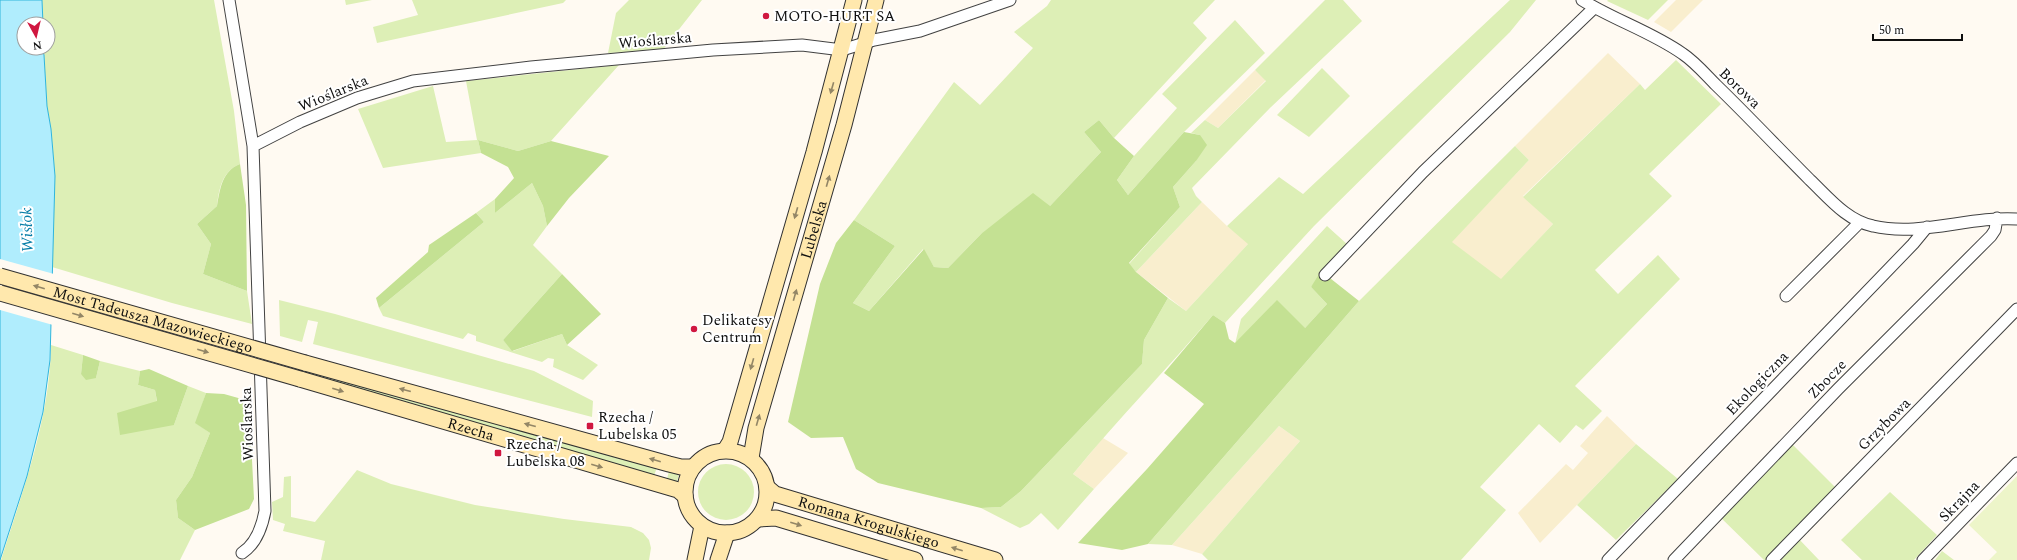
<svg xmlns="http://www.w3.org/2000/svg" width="2017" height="560" viewBox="0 0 2017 560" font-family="Spectral,serif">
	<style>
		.farmland { fill: #f9eece }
		.green { fill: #ddefb6 }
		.forest { fill: #c4e193 }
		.pitch { fill: #edf5c9 }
		.water { fill: #b0edfd; stroke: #2fb5dc }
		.pier { fill: #fffaf2 }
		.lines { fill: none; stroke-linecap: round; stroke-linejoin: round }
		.street-casing { stroke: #424242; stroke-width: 13 }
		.secondary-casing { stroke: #313131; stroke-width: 17 }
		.street { stroke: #fff; stroke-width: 11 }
		.secondary { stroke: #ffe8ad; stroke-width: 15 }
		.secondary-bridge-casing { stroke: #313131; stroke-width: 17; stroke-linecap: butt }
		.secondary-bridge { stroke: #ffe8ad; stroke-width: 15 }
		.oneway { fill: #938666 }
		.poi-dot { fill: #d01740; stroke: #fff; stroke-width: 1.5 }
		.labels { text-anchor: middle; stroke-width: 4; stroke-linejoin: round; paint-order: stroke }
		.poi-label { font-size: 15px; fill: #0f0f0f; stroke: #fff; text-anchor: start }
		.street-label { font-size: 15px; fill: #0f0f0f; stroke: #fff }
		.water-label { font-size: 16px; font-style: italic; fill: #097fa8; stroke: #fff }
	</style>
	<rect width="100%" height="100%" fill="#fffaf2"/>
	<path class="farmland" d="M1676 0H1703L1671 32 1654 22Z
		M1608 53 1640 84 1523 196 1553 224 1501 280 1451 242 1529 160 1515 146Z
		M1255 70 1266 80 1218 128 1205 120Z
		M1202 202 1227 226 1249 243 1186 311 1136 272Z
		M1607 416 1636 444 1540 543 1518 513 1566 464 1573 470 1588 453 1580 446Z
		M1279 426 1300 441 1202 554 1172 545Z
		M1103 438 1128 453 1094 489 1073 474Z"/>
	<path class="green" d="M42 0H214L234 111 240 164C222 171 219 189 217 206L197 224 211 244 203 274 247 291 252 324 172 303 52 267 55 176 51 129 47 106 44 55 42 48H48V24H43Z
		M345 0H372L346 5Z
		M412 0H566L563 3 377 43 373 27 418 15Z
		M629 0H702L662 51 608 53 616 13Z
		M1051 0H1215L1193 23 1207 38 1114 138 1099 120 1084 132 1101 152 1050 206 981 234 948 268 934 267 923 249 869 311 853 303 895 246 854 220 954 82 980 105 1033 48 1014 32 1047 6Z
		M1325 0H1343L1362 21 1270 108 1192 188 1196 196 1202 202 1136 272 1129 264 1180 207 1173 187 1196 161 1200 135 1191 133 1205 120 1218 128 1266 81 1255 70Z
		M1510 0H1536L1510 32 1314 226 1225 323 1213 315C1167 369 1118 419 1073 474L1094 489 1058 530 1041 513 1029 524 1020 528 981 508 1001 507 1021 491 1142 364 1144 340 1168 298 1186 311 1248 244 1227 226 1279 177 1303 194Z
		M1608 0H1668L1648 20 1607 1Z
		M1235 20 1265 53 1184 132 1128 195 1117 180 1134 156 1177 108 1162 94Z
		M1676 60 1721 104 1649 174 1672 196 1595 270 1618 294 1658 255 1680 279 1575 386 1602 411 1583 430 1576 425 1560 443 1539 424 1480 487 1506 510 1461 560H1208L1202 554 1300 441 1279 426 1172 545 1148 544 1359 301 1515 146 1529 160 1452 242 1501 279 1553 224 1523 197 1640 84 1645 90Z
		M619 65 551 141 518 151 478 140 481 153 383 168 358 109 433 86 446 142 477 140 466 81Z
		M1322 68 1350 96 1309 137 1277 115Z
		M532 183 543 206 547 226 533 245 562 274 503 340 513 351 562 334 567 345 598 365 583 380 553 367 554 359 548 358 542 362 476 341V336L468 333 463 339 383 316 379 308 484 222 476 213 495 199V213Z
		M1327 226 1348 245 1311 287 1327 304 1305 328 1235 344 1241 319Z
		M279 300 335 314 534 371 593 401 592 417 313 344 318 322 308 320 302 342 280 336Z
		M51 345 83 355 81 374 96 378 100 361 140 371 138 385 155 390 157 402 174 425 188 386 206 393 196 423 210 433 192 477 176 500 178 518 195 530 180 560H1C23 490 50 418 51 345Z
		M297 368 657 467 654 476 296 371Z
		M1787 439 1840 492 1797 537 1819 560H1764L1716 513Z
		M1636 444 1678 479 1616 540 1577 505Z
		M698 492a28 28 0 1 1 56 0a28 28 0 1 1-56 0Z
		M357 470 391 484 475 505 564 519 631 527 643 533 649 540 651 548 649 560H321L325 541 283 531 285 524 273 520 272 502 283 497 284 477 291 476V517L315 522Z
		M669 471 679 474 677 482 667 479Z
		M1890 492 1937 535 1914 560H1862L1841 540Z
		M1942 551 1954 560H1935Z"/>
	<path class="forest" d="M1099 120 1114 138 1134 156 1117 180 1128 195 1184 132 1200 135 1207 145 1196 161 1173 187 1180 207 1129 263 1136 272 1168 298 1144 340 1142 364 1021 491 1001 507 981 508 878 483 856 469 843 437 811 438 788 422 820 284 836 243 854 220 895 246 853 303 869 311 924 249 934 267 948 268 981 234 1033 193 1050 206 1101 152 1084 132Z
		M478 140 518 151 551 141 609 156 569 198 547 226 543 206 532 183 495 213V199L514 178 508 167 481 153Z
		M240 164 246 205 247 291 203 274 211 244 197 224 217 206C220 189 222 171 240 164Z
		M476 213 484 222 379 308 376 298 428 252 429 245Z
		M1321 271 1359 301 1148 544 1122 550 1078 543 1147 469 1204 404 1164 373 1213 315 1225 323 1229 339 1235 343 1277 300 1305 328 1327 304 1311 287Z
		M562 274 601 314 567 345 562 334 512 351 503 340Z
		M83 355 100 361 96 378 86 380 81 374Z
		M149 369 188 386 174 425 120 435 117 413 157 401 155 390 138 385 140 371Z
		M206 393 224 394 249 401 254 499 249 509 195 530 178 518 176 500 192 477 210 433 195 423Z"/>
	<path class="pitch" d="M2017 476V560H1989L1997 552 1969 525Z"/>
	<path class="water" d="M0 0H42L43 24H24V48H42L44 55 47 106 51 129 55 176 50 360 43 412 27 476 0 560Z"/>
	<path class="pier" d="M0 259 54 274 53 325 0 310Z"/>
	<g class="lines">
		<defs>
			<path id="street" d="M229 0 253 146 265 511C262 527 256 544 242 553
				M1582 0C1614 20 1652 32 1683 54 1695 62 1706 75 1716 85 1748 116 1779 149 1810 180 1828 197 1847 221 1873 226 1920 237 1969 216 2017 219
				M253 146 300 122 357 98 413 81 531 67 713 50 802 45 842 50 874 40 920 31 1010 0
				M1325 275 1423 172 1594 8
				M1786 296 1860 222
				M1608 560 1913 244 1927 227
				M1674 560 1838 389 1991 236 1995 230 1997 218
				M1772 560 2017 309
				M1923 560 2017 463"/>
			<g id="secondary">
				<path d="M305 363 669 464 681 467H693"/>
				<path id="s1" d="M300 379 678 490 685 496"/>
				<path d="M725 450 730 442 814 152 854 0"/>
				<circle cx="726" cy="492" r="41"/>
				<path id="s2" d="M751 458 756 428 844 125 876 0"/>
				<path id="s3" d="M768 488 775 494 995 560"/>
				<path d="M758 519 776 518 915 560"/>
				<path d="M695 560 702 526"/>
				<path d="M718 560 727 533"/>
			</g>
		</defs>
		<use href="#street" class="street-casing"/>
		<use href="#secondary" class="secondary-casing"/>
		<use href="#street" class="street"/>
		<use href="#secondary" class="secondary"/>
		<defs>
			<g id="secondary-bridge">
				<path id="s4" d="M0 276 305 363"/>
				<path d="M0 293 300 379"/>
			</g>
		</defs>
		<use href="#secondary-bridge" class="secondary-bridge-casing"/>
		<use href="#secondary-bridge" class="secondary-bridge"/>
	</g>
	<defs><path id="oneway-solid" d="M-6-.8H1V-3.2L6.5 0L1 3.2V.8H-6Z"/></defs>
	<g class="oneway">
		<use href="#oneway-solid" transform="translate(832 88) rotate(106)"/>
		<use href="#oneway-solid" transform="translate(828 181) rotate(-74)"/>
		<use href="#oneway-solid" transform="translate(796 213) rotate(106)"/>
		<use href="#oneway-solid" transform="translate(39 287) rotate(-164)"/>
		<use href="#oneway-solid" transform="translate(795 295) rotate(-74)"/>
		<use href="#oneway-solid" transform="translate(78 315) rotate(16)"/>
		<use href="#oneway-solid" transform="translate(203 351) rotate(16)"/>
		<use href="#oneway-solid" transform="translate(752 364) rotate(106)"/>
		<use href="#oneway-solid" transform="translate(338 390) rotate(17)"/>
		<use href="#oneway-solid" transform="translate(405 390) rotate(-165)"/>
		<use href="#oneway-solid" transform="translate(758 420) rotate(-74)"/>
		<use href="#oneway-solid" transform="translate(530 425) rotate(-165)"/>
		<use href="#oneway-solid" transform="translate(655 460) rotate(-164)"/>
		<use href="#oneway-solid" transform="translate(597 466) rotate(16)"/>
		<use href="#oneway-solid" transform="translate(796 524) rotate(17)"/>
		<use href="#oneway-solid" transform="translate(957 549) rotate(-163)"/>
	</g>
	<g class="poi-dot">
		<circle cx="766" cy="16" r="4"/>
		<circle cx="694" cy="329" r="4"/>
		<rect x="586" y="422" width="8" height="8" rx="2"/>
		<rect x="494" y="449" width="8" height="8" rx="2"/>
	</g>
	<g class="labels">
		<g class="poi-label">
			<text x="774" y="21">MOTO-HURT SA</text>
			<text x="702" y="325">Delikatesy<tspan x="702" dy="17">Centrum</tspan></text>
			<text x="598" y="422">Rzecha /<tspan x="598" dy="17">Lubelska 05</tspan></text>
			<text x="506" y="449">Rzecha /<tspan x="506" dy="17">Lubelska 08</tspan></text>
		</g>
		<g class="street-label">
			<text transform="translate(655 40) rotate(-5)" y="5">Wioślarska</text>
			<text transform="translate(1740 88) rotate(44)" y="5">Borowa</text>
			<text transform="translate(333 93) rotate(-22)" y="5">Wioślarska</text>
			<text dy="5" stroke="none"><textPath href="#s2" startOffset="237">Lubelska</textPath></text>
			<text dy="5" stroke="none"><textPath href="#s4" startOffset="159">Most Tadeusza Mazowieckiego</textPath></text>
			<text transform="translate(1827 379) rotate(-46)" y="5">Zbocze</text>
			<text transform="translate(1757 383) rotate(-46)" y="5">Ekologiczna</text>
			<text transform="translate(247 424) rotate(-92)" y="5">Wioślarska</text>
			<text transform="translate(1884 424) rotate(-45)" y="5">Grzybowa</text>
			<text dy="5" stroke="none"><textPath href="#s1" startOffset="178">Rzecha</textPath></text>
			<text transform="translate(1959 501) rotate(-46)" y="5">Skrajna</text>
			<text dy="5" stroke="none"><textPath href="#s3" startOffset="107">Romana Krogulskiego</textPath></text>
		</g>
		<g class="water-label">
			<text transform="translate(26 230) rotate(-92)" y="6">Wisłok</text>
		</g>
	</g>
	<g transform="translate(36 36) rotate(172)"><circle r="19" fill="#ffffff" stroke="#9f9f9f"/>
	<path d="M0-3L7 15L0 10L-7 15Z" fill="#d01740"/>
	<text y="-6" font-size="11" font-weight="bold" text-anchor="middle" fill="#0f0f0f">N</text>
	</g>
	<path d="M1873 34v6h89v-6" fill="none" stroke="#0f0f0f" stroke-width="2"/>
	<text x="1879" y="34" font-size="12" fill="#0f0f0f" stroke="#ffffff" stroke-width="3" paint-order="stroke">50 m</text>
</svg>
